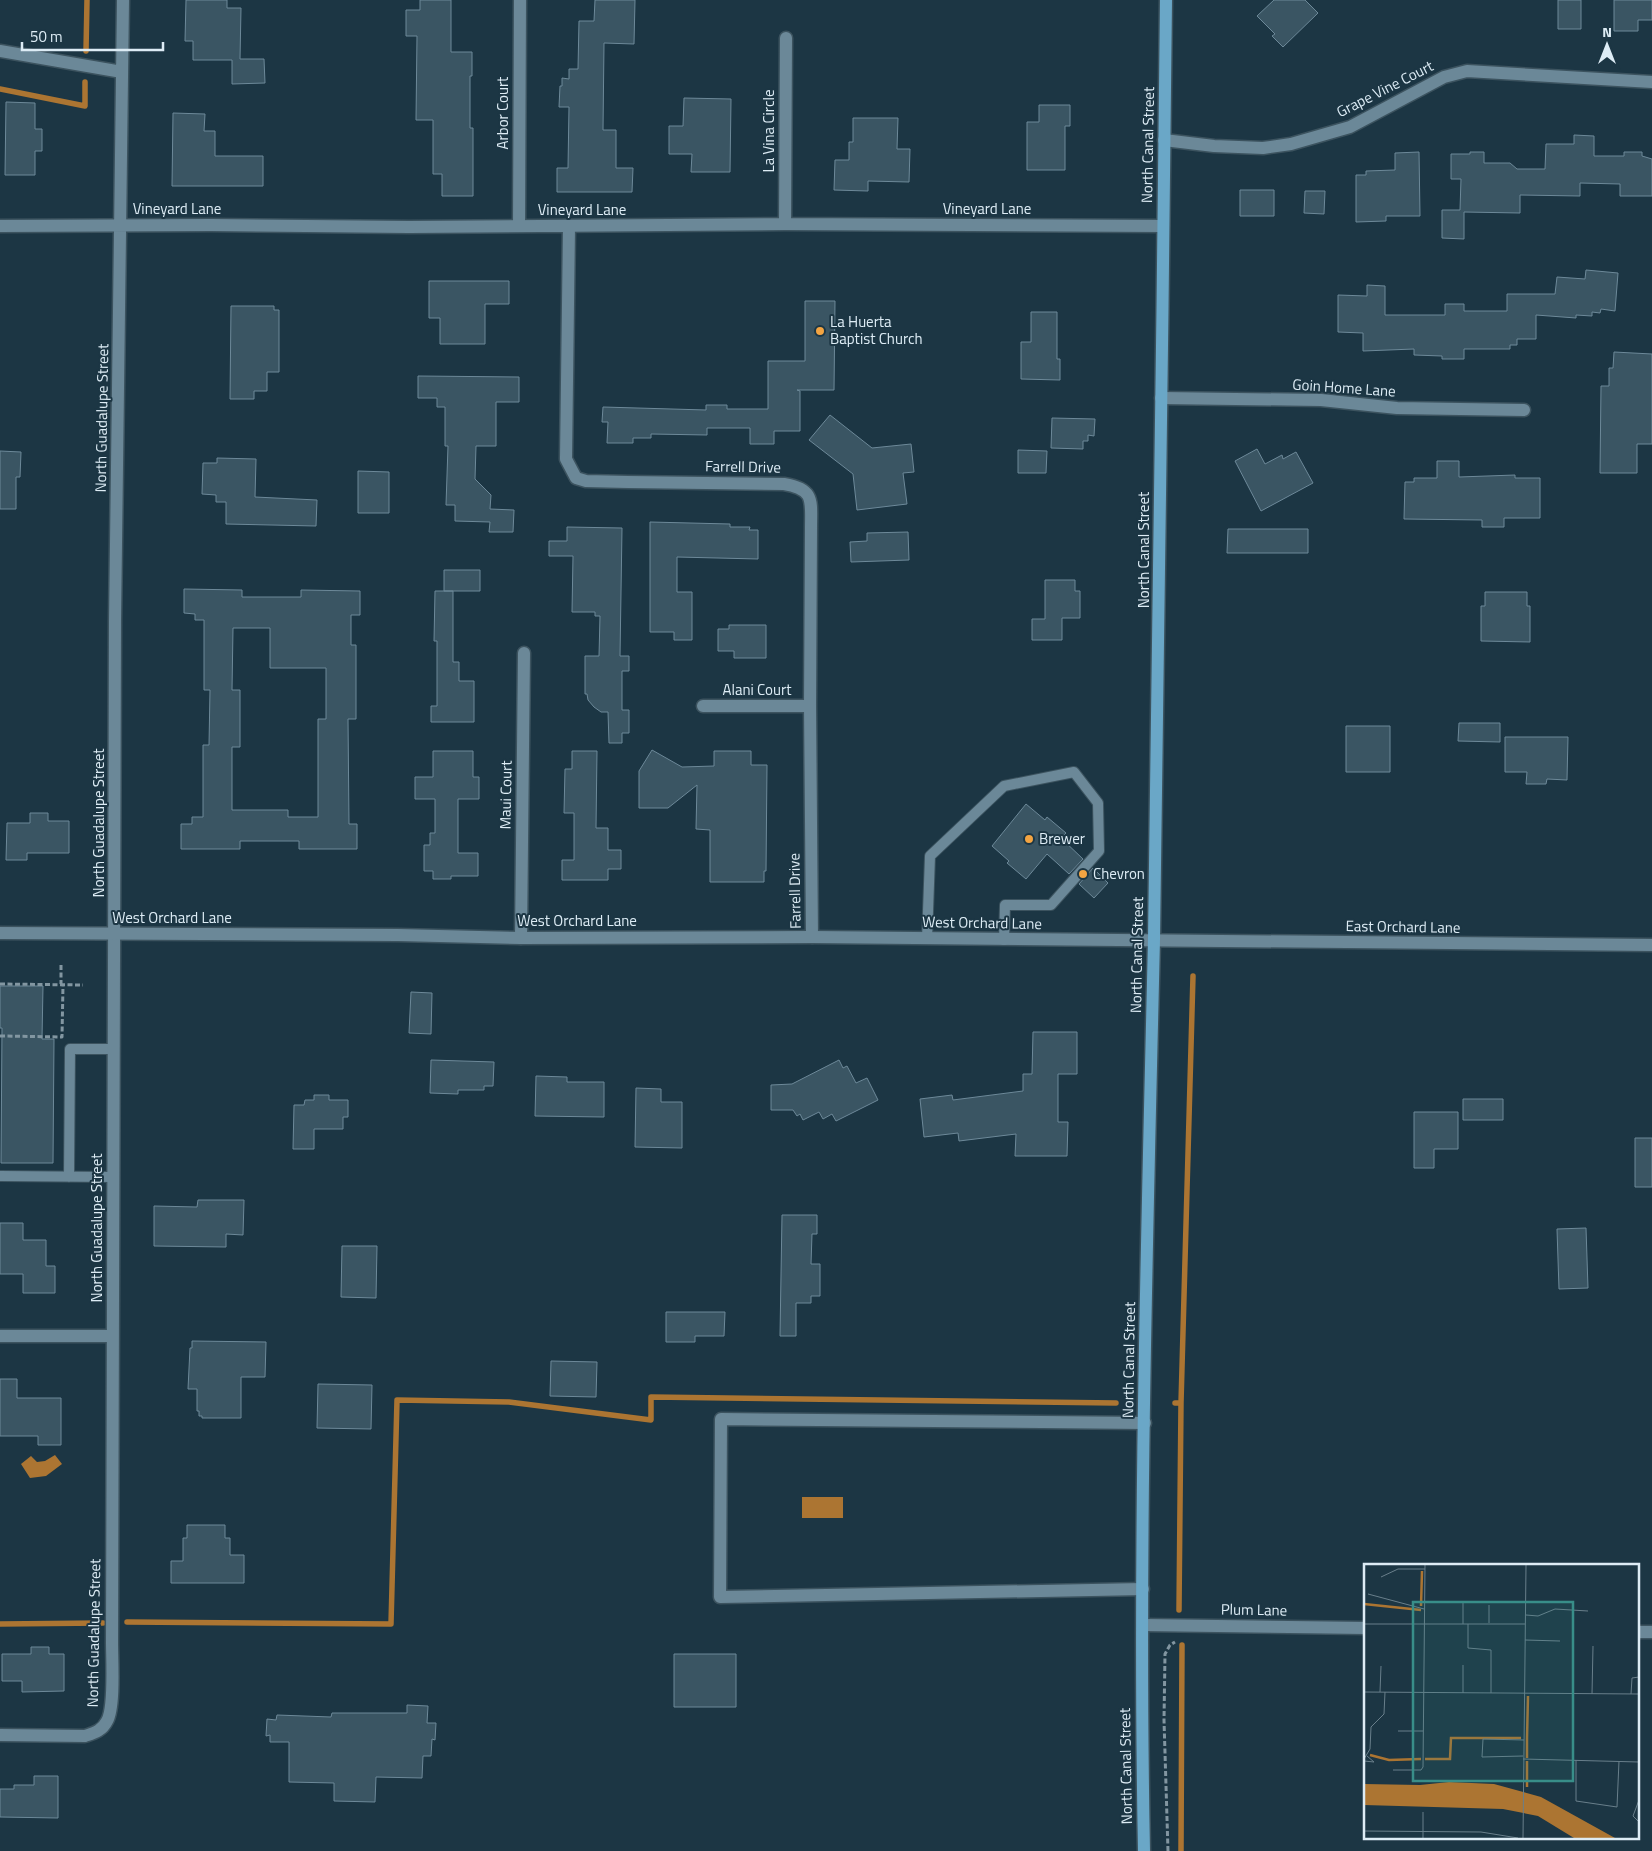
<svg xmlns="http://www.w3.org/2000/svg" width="1652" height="1851" viewBox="0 0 1652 1851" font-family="'Titillium Web',sans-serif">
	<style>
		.water { fill: #ac7532 }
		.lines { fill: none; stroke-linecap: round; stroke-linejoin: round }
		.stream { stroke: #ac7532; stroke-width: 5.5 }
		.building { fill: #3a5563; stroke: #6d8999; fill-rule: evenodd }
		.lane-casing { stroke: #3c535f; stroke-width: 12 }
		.street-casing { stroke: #3c535f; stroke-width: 15 }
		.secondary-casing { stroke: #3c535f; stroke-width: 15 }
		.primary-casing { stroke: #3c535f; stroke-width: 15 }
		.path { stroke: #8296a1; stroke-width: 3; stroke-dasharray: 5 2.5; stroke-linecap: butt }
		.lane { stroke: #6b8898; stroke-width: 10 }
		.street { stroke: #6b8898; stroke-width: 12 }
		.secondary { stroke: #6b8898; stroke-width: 12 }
		.primary { stroke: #6aa7c7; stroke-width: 12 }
		.poi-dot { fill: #f3a442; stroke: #1c3644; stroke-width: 2 }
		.labels { text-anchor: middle; stroke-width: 4; stroke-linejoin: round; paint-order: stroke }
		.street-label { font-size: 15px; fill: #ddecf5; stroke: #1c3644 }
		.poi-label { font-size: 15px; fill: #ddecf5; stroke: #1c3644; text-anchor: start }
		.inset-river { fill: none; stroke: #ac7532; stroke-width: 2.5 }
		.inset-road { fill: none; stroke: #697f8b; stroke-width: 1 }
		.view { fill: #388e89; fill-opacity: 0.15; stroke: #388e89; stroke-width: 2.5 }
		.inset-edge { fill: none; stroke: #ddecf5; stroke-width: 2.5 }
	</style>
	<rect width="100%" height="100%" fill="#1c3644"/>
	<path class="water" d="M55 1455 62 1464 46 1476 30 1478 21 1464 31 1456 37 1462 45 1461Z
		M802 1497H843V1518H802Z"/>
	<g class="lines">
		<path class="stream" d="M86 51 87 0
			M0 89 85 106V82
			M1175 1403H1181L1179 1610
			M1181 1403 1193 976
			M127 1622 391 1624 397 1400 509 1402 651 1420V1397L1116 1403
			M0 1624 103 1623
			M1181 1851 1182 1645"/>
	</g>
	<path class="building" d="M186 0H227V8H241L240 59H264L265 83 232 84V60H193V41H185Z
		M420 0H451V52H472V76H470V128H473V196H442V174H433V120H416L417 36H406V10H420Z
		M595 0H635L634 44 604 43 603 130H616V168H633L632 192H557V168H568L569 107H559L560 86H562V78L569 79V69H578L579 21H594Z
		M1274 0H1305L1318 13 1283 47 1272 36 1275 34 1257 16Z
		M1558 0H1581V29H1558Z
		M1614 0H1652V20H1638V31H1614Z
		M684 98 731 99 730 172H691L692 154H669V126H683Z
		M6 102 35 103V129H42V151H35V175H5Z
		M1039 105H1070V126H1065V170H1027V122H1039Z
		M173 113 205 114 204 131H215V156H263V186H172Z
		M853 118H898L897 149H910L909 182 868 181V191L834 190 835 160H849V142H853Z
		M1574 135 1594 136V156H1624V152H1642V156L1652 159V196H1620V184L1580 183V196L1520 195V213L1464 212V239L1442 238V210H1460L1461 179H1451V154H1470V152H1484V163H1510L1517 169H1545L1546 144H1574Z
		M1419 152 1420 216H1386V221L1356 222V175H1366V171L1395 170V153Z
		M1240 190H1274V216H1240Z
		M1305 191H1325L1324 214 1304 213Z
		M1586 270 1618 273 1615 311 1601 309 1600 313 1592 312V316L1576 315V318L1536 315V339H1517V345H1510V349H1464V359H1442V356L1414 355V349L1363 351V333L1338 332V295L1367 296V285L1385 286V315H1445V304H1464V311H1507V294H1555L1557 277 1585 279Z
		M429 281H509V304H485V344H440V318H429Z
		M805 301H835L834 390H797L800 391V431H774V444H750V428H707V435L651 434V438H633V443H607L608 422H602L603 407 706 410V405H727V409H768V361H805Z
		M231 306H274V310H279V372H267V391H254V399H230Z
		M1031 312H1057V359H1060V380L1021 379V342H1031Z
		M1614 352 1652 354V444H1637V473H1600L1601 386H1609V368H1613Z
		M418 376 519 377V402H496V446H476L475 479 491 495 490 509 514 510 513 532H489L490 522 455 521V505H446L448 446H445V407H437V398H418Z
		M830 415 872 448 911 444 914 472 903 473 907 504 857 510 853 474 809 440Z
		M1052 418 1095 419 1094 436 1088 435V441H1083V449L1051 448Z
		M1257 449 1265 464 1282 455 1283 459 1296 452 1313 483 1261 511 1235 461Z
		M1018 450 1047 451 1046 473H1018Z
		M0 451 21 452 20 477H16V509H0Z
		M217 458 256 459 255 497 317 500 316 526 226 524V502H216V495L202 494 203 463H217Z
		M1437 461H1459V477L1515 475V478H1540V518H1504V527H1482V520L1404 519 1405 482H1414V478H1437Z
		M358 471 389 472V513H358Z
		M650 522 730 524V527H750L749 530H758V559L677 557V592H692V640H674V632H650Z
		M567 527 622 528 620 656H629V671H622V710H629V733H622V743H609L608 712H601L594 707 588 700 587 694H585V656H599L600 616H595V612H572L573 556H549V541H567Z
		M1228 529H1308V553H1227Z
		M908 532 909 560 851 562 850 542 867 541V533Z
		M444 570H480V591H444Z
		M1045 580H1075V591H1080V618H1062V640H1032V619H1045Z
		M184 589 242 590V597H301V590L360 591V615H351V645H356V719H348L349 824H357V849H299V841H240V849H181V824H192V817H203V745H209L210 690H204V620H195V614L184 613ZM233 628H270V668H326V719H318V817H288V810H232V747H240V690H232Z
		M435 591H453V662H459V681H474V722H431V706H437V641H434Z
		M1485 592H1527V606H1530V642L1481 641V606H1485Z
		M729 625H766V658H734V651H718V629H729Z
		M1459 723H1500V742L1458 741Z
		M1346 726H1390V772H1346Z
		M1505 737H1568L1567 780 1547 779 1546 784H1526L1527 772H1505Z
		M652 750 682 767 714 766V751H751V765H767L766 871H764V882H710V830L696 829 697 785 668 808H639V771Z
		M433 751H473V777H479V799H458V853H478V876H451V879H433V871H424V845H430V833H435V799H415V777H433Z
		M572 751H597L596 828H608V850H621V869H608V880H562V860H574V813H564L565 769H572Z
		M1026 804 1045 820 1047 817 1066 833 1061 838 1083 859 1069 874 1047 854 1026 879 1007 863 1009 861 992 846Z
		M30 813H48V821H69V853H27V860H6L7 823H30Z
		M1093 868 1108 883 1094 898 1079 884Z
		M0 986H43L42 1039H54L53 1163H1L2 1028H0Z
		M411 992 432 993 431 1034 409 1033Z
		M1033 1032H1077V1074H1058V1122H1068L1067 1156H1015L1016 1134 959 1141 958 1133 924 1137 920 1099 952 1095 953 1100 1023 1091V1074H1032Z
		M431 1060 494 1062 493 1086H484V1090H458V1094L430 1093Z
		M839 1060 843 1068 847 1066 856 1083 867 1078 878 1100 836 1121 832 1114 823 1119 819 1112 803 1120 800 1114 797 1116 793 1110H771V1085L792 1084Z
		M536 1076 567 1077V1082H604V1117L535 1116Z
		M636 1088 661 1089V1102H682V1148L635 1147Z
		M314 1095H329V1100H348V1117H343V1129H314V1149H293L294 1105H304L305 1100H314Z
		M1463 1099H1503V1120H1463Z
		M1414 1112H1458V1149H1434V1168H1414Z
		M1635 1138H1652V1187H1635Z
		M198 1200H244L243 1235 226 1234V1247L154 1246V1206L197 1207Z
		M782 1215H817V1234H812L811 1264H820V1296H811V1303H796V1336H780Z
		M0 1223H23V1240H46V1266H55V1293H23V1274H0Z
		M1586 1228 1588 1288 1559 1289 1557 1229Z
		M342 1246H377L376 1298 341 1297Z
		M666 1312H725L724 1336H695V1342H666Z
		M192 1341 266 1342 265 1377H241V1418H202V1416H199V1411H197V1389H188L190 1348H192Z
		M551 1361 597 1362 596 1397 550 1396Z
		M0 1379H17V1398H61V1445H38V1436H0Z
		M318 1384 372 1385 371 1429 317 1428Z
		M187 1525H225V1538H230V1555H244V1583H171V1561H183V1538H187Z
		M31 1647H49V1654H64V1691L22 1692V1681H2V1654H31Z
		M674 1654H736V1707H674Z
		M407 1705 428 1706 427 1723H436L435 1740 432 1739 431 1756H423L422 1778 376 1777 375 1802 334 1801V1783L289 1782V1742H270V1735L266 1736 267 1719 276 1720 277 1715 331 1717 332 1713H407Z
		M34 1776H58V1818L0 1817V1789H14V1785H34Z"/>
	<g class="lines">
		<defs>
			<path id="lane" d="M927 939 930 856 1004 786 1074 772 1098 803 1099 851 1051 905H1005L1004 940
				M0 1176 113 1177
				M69 1177 70 1049H114"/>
			<path id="street" d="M0 51 122 72
				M1164 140 1214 146 1263 148 1291 144 1350 127 1444 77 1467 71 1652 82
				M785 224 786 38
				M0 226 211 225 409 227 785 224 1163 226
				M519 226 520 0
				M569 227 566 459 576 478 586 481 628 482 784 484C815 489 811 501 811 528L810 706 812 937
				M1161 398 1321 400 1397 408 1524 410
				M703 706H810
				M521 938 524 653
				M0 1336H112
				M1143 1589 720 1597 721 1419 1145 1423
				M1143 1625 1366 1628
				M1638 1632H1652
				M0 1735 85 1736C94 1733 102 1731 107 1721 115 1707 112 1660 112 1642L115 621 123 0"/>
			<path id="secondary" d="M0 933 398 935 521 938 812 937 1652 945"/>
			<path id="primary" d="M1144 1851C1138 1547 1147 1243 1154 939 1160 626 1162 313 1166 0"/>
		</defs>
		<use href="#lane" class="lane-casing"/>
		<use href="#street" class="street-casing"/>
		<use href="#secondary" class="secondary-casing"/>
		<use href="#primary" class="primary-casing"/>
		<path class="path" d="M61 965V984
			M0 984 83 985
			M0 1036 62 1037 63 985
			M1168 1851 1164 1720 1165 1654 1170 1645 1175 1642"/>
		<use href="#lane" class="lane"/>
		<use href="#street" class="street"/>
		<use href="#secondary" class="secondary"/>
		<use href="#primary" class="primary"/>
	</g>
	<g class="poi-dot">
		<circle cx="820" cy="331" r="5"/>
		<circle cx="1029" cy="839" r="5"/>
		<circle cx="1083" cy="874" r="5"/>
	</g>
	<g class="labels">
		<g class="street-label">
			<text transform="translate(1385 89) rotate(-27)" y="5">Grape Vine Court</text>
			<text transform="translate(503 113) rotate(-90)" y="5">Arbor Court</text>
			<text transform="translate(769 131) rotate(-90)" y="5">La Vina Circle</text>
			<text transform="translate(1148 145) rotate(-89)" y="5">North Canal Street</text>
			<text x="177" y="214">Vineyard Lane</text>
			<text x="987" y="214">Vineyard Lane</text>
			<text x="582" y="215">Vineyard Lane</text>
			<text transform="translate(1344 388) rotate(4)" y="5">Goin Home Lane</text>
			<text transform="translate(102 418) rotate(-89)" y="5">North Guadalupe Street</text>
			<text transform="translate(743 467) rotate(1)" y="5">Farrell Drive</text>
			<text transform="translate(1144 550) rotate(-90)" y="5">North Canal Street</text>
			<text x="757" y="695">Alani Court</text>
			<text transform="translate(506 795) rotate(-89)" y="5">Maui Court</text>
			<text transform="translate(99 823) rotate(-90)" y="5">North Guadalupe Street</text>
			<text transform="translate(795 891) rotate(-91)" y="5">Farrell Drive</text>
			<text x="172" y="923">West Orchard Lane</text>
			<text x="577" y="926">West Orchard Lane</text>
			<text transform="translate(982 923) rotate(1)" y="5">West Orchard Lane</text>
			<text transform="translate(1403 927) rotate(1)" y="5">East Orchard Lane</text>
			<text transform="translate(1137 955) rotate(-89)" y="5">North Canal Street</text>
			<text transform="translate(97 1228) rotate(-90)" y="5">North Guadalupe Street</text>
			<text transform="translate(1129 1360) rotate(-89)" y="5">North Canal Street</text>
			<text transform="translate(1254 1610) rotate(1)" y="5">Plum Lane</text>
			<text transform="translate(94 1633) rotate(-89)" y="5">North Guadalupe Street</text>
			<text transform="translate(1126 1766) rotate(-91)" y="5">North Canal Street</text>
		</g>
		<g class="poi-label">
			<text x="830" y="327">La Huerta<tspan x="830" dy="17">Baptist Church</tspan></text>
			<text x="1039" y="844">Brewer</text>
			<text x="1093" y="879">Chevron</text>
		</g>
	</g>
	<g transform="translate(1364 1564)">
		<rect width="275" height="275" fill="#1c3644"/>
		<path d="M85 218 130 220 177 233 251 274H210L174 252 139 245 0 241V220L56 221Z" fill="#ac7532"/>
		<path class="inset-river" d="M0 40 57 46M57 42 58 7M163 174 164 132M6 191 25 196 57 195M163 194V174M61 195H86L87 174H157M163 223V197"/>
		<path class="inset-road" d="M17 13 34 5H61M4 30 60 45M162 51 174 52 191 45 224 47M125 59V41M0 60H161M99 60V37M104 60V84L127 86V129M161 76 196 77M0 128 275 130M16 128 17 102M99 129V101M228 130 229 82M267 130 268 114 275 113M34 167H59M159 192 118 193 119 175 160 176M0 195 6 185 7 163 20 150 21 128M159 195 275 198M212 196V237L253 243 255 197M0 197 10 198 3 192M29 206H57L59 203 61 1M275 236 269 252 275 258M0 267 117 268 154 274M59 274V248M159 274 162 1"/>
		<path class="view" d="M49 38H209V217H49Z"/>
		<rect width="275" height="275" class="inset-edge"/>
	</g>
	<g transform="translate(1607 45)" stroke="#1c3644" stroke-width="4" paint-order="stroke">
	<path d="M0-4L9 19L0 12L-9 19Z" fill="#ddecf5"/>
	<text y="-8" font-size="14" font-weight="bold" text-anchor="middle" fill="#ddecf5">N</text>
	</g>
	<path d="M22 42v8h141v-8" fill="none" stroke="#ddecf5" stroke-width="2.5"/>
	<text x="30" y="42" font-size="15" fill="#ddecf5" stroke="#1c3644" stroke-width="4" paint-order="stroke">50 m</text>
</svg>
